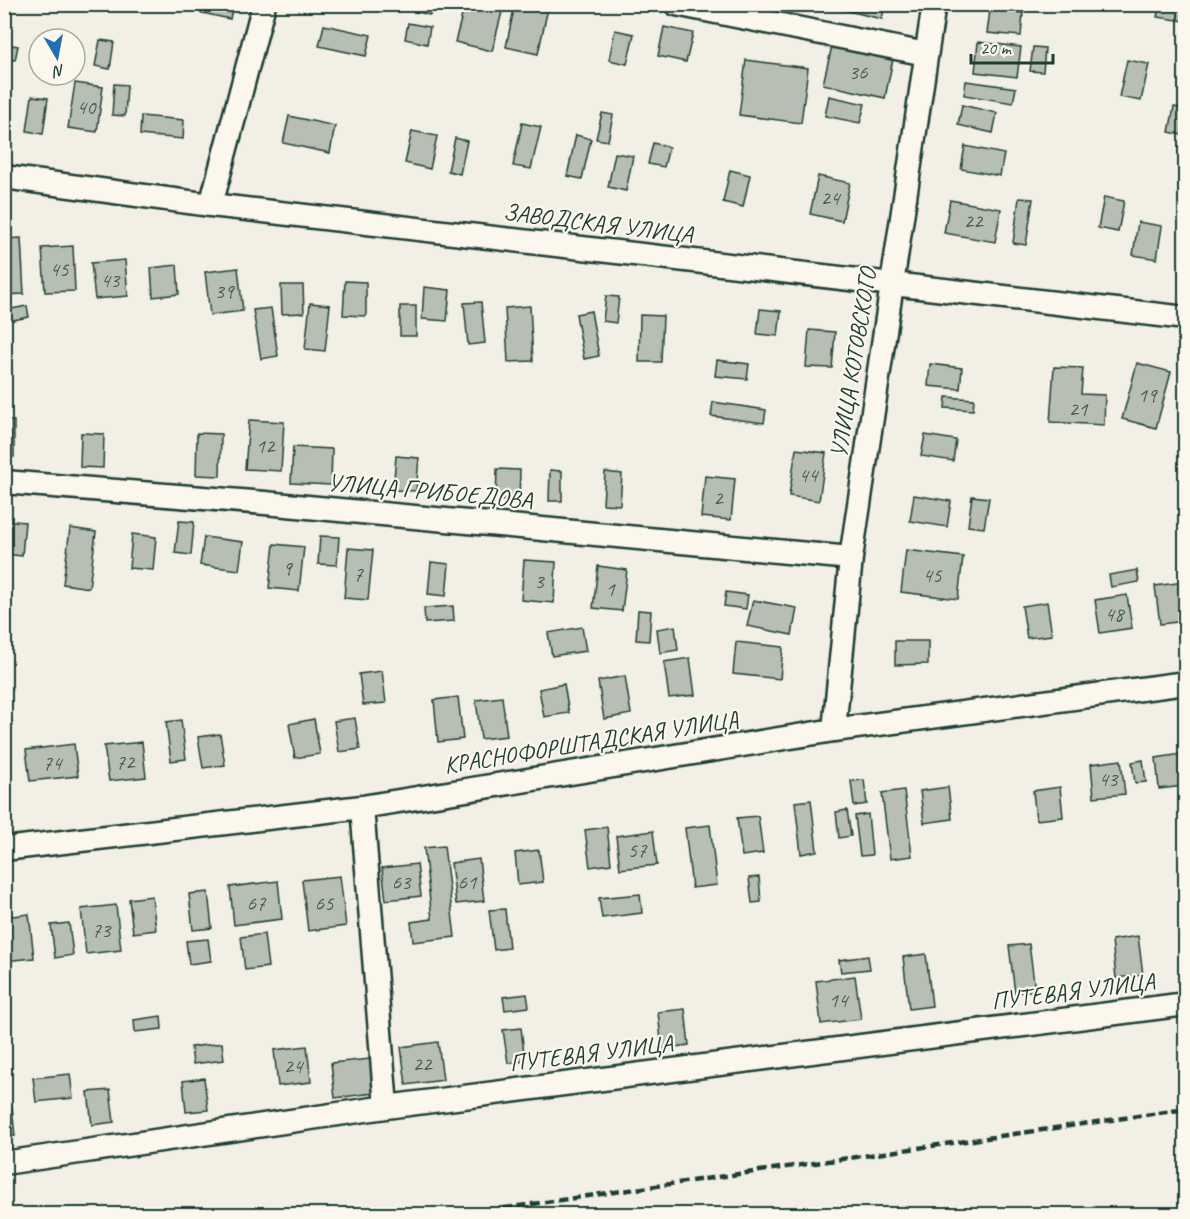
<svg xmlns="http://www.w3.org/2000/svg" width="1190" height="1219" viewBox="0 0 1190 1219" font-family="Caveat,sans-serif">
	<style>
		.building { fill: #b7beb3; stroke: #1f3d34; stroke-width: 1.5 }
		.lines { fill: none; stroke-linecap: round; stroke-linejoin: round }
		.minor-casing { stroke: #1f3d34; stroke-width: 27 }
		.minor { stroke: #fbf7ec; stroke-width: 22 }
		.rail { stroke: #1f3d34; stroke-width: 4.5; stroke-dasharray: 9 4.5; stroke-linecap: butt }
		.labels { text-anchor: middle; stroke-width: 4.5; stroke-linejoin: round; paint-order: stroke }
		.number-label { font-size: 21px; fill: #455d54 }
		.street-label { font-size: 24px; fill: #1f3d34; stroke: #fbf7ec }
	</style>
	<rect width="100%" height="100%" fill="#f2f0e5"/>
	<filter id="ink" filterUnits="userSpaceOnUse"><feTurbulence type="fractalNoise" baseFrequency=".0167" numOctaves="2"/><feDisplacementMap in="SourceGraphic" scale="12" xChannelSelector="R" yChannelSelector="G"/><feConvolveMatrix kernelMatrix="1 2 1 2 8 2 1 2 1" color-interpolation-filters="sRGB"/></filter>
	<g filter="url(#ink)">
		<path class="building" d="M204 4H233L230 19 202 13Z
			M415 4H432L430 15 413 11Z
			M465 4H504L492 51 455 42Z
			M515 4H530L548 8 538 54 506 47Z
			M819 4H885L882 19Z
			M1160 4 1186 7 1184 21 1157 17Z
			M990 10 1023 13 1021 36 987 33Z
			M408 23 430 27 427 44 405 39Z
			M324 25 371 35 366 56 319 46Z
			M664 27 693 33 686 62 658 56Z
			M615 30 634 34 627 64 609 60Z
			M100 40 114 42 110 69 95 66Z
			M978 42 1021 47 1017 77 975 72Z
			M4 44 18 46 15 60 4 59Z
			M832 46 893 59 885 98 823 84Z
			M1033 47 1045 48 1043 72 1030 71Z
			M746 60 808 68 801 123 739 115Z
			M1127 60 1149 64 1141 101 1119 97Z
			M966 81 1016 88 1013 103 964 95Z
			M75 83 103 87 97 132 68 128Z
			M114 84 127 85 125 116 112 115Z
			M32 96 48 98 43 134 27 131Z
			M829 96 865 104 860 123 825 116Z
			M962 105 997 113 993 133 958 125Z
			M1174 107 1186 109V136L1169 132Z
			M602 113 613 115 608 141 596 139Z
			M141 116 184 120 183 139 140 135Z
			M289 116 335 126 330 153 283 143Z
			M522 123 541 127 531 169 513 166Z
			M412 131 437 136 430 169 405 163Z
			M576 135 591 139 582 179 567 176Z
			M455 138 467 141 460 174 448 171Z
			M653 143 669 147 664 167 648 164Z
			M965 146 1004 154 1000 176 961 169Z
			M615 153 633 156 626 191 608 187Z
			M730 170 750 175 743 207 723 202Z
			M818 176 850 183 842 221 810 214Z
			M1104 197 1124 201 1118 232 1098 228Z
			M1019 198 1033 199 1026 245 1013 243Z
			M950 200 1001 209 995 242 944 233Z
			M1138 222 1162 226 1157 259 1133 255Z
			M21 238 24 294 4 295V239Z
			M73 246 75 291 45 292 42 248Z
			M125 260 128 296 95 299 91 263Z
			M177 265 179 294 153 297 151 268Z
			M238 268 243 311 210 315 205 272Z
			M345 281 366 282V316L343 315Z
			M281 285H303L304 313 282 314Z
			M424 287 450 290 447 321 422 319Z
			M606 296 619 297 616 323 603 321Z
			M481 302 485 343 468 345 464 303Z
			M310 303 330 305 325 351 305 349Z
			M27 306 29 317 8 321 6 310Z
			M400 306H416V336H400Z
			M530 306 533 361 508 362 505 308Z
			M271 308 278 356 261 359 253 310Z
			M760 309 781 311 778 336 757 334Z
			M591 311 599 356 584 359 576 314Z
			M640 315 663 316 661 362H639Z
			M809 330 835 332 832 368 806 367Z
			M717 360 749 364 747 379 715 376Z
			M1137 363 1171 372 1156 428 1122 419Z
			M930 364 962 368 960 389 928 386Z
			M1054 367 1083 368 1081 394 1105 395 1104 425 1050 422Z
			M946 397 974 399 973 410 945 408Z
			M713 402 766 410 764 423 711 416Z
			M249 420 284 422 281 471 245 469Z
			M4 421H14V457H4Z
			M81 433 104 434 103 468 80 467Z
			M197 433 221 434 220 476 196 475Z
			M925 435 956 440 953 461 921 456Z
			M293 447 332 449 331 485 291 483Z
			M796 449 826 453 819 501 789 496Z
			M396 456 419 458 416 491 393 490Z
			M497 469 520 470 519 502 496 500Z
			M550 470 562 471V501H549Z
			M605 472 622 474 620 505 603 504Z
			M705 476 735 479 731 520 701 517Z
			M914 495 951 501 947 527 910 521Z
			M972 496 989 498 984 528 968 526Z
			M4 520 25 522 22 556 4 554Z
			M179 521 194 522 191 555 175 553Z
			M70 528 96 532 89 588 63 584Z
			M132 534 156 537 153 570 129 568Z
			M320 536 339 537 337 565 318 564Z
			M204 537 243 542 239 570 200 565Z
			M274 544 304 547 299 591 269 588Z
			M348 548 373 550 368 600 344 598Z
			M906 550 963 557 958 599 901 592Z
			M524 560 556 562 554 603 521 600Z
			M431 562 449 564 446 596 428 594Z
			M598 566 627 570 622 611 593 608Z
			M1137 570 1139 582 1111 587 1109 575Z
			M1184 582 1186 621 1160 624 1155 586Z
			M726 592 748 595 746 609 724 606Z
			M1127 595 1132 628 1100 633 1095 600Z
			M753 600 797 608 792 635 747 626Z
			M1047 602 1052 635 1027 638 1022 606Z
			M453 606 454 621 425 623 424 608Z
			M638 610 651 611 649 641 636 640Z
			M675 626 678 650 660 653 657 629Z
			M582 627 586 651 552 656 548 633Z
			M895 641H928V664L895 665Z
			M736 642 783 647 780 679 733 674Z
			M690 658 695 695 669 698 664 662Z
			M382 671 386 703 363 705 359 674Z
			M625 676 631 714 604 719 598 681Z
			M564 684 569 713 544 717 539 689Z
			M458 697 463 739 438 742 434 700Z
			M502 697 507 736 481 739 476 700Z
			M355 718 360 749 339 752 334 721Z
			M314 719 320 754 295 758 289 724Z
			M181 720 186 759 171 761 166 722Z
			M220 734 225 765 203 768 198 737Z
			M142 742 146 777 109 781 104 746Z
			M74 744 78 776 30 781 26 750Z
			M1181 754 1184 786 1159 789 1156 758Z
			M1121 760 1125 794 1094 797 1091 764Z
			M1143 760 1146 782 1135 783 1132 762Z
			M864 780 867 804 854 806 851 781Z
			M948 787 952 819 924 823 920 791Z
			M1060 787 1063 817 1036 820 1033 791Z
			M904 790 912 856 890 859 882 793Z
			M811 800 817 851 801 854 795 802Z
			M847 810 851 836 839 838 836 812Z
			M868 814 872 855 860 856 855 816Z
			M758 816 763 853 742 856 737 818Z
			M710 825 717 885 692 888 685 828Z
			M607 827 611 864 590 867 585 830Z
			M653 831 657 865 620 869 616 836Z
			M444 846 455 937 413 942 411 922 432 919 424 848Z
			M539 850 543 882 518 885 515 853Z
			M479 859 484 901 456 904 451 863Z
			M417 864 421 896 386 900 382 868Z
			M340 876 346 926 308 931 302 880Z
			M759 877 761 902 752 903 749 878Z
			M278 881 282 919 234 925 230 887Z
			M208 892 212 928 193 930 189 894Z
			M640 894 642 913 602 918 599 898Z
			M152 896 156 930 133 933 129 899Z
			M116 905 121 950 86 954 81 909Z
			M505 909 509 948 494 950 489 910Z
			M29 914 34 958 4 961V917Z
			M69 923 73 955 55 958 51 925Z
			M264 934 268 967 245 970 241 937Z
			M1138 936 1143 975 1116 978 1112 940Z
			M208 939 211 961 189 964 186 941Z
			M1029 944 1035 990 1015 993 1009 946Z
			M926 954 932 1006 909 1009 903 957Z
			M868 956 870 969 841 972 839 960Z
			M855 976 861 1019 821 1024 816 981Z
			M527 994 529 1007 505 1010 503 997Z
			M685 1009 689 1045 662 1049 658 1012Z
			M161 1016 162 1029 135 1032 134 1020Z
			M521 1028 525 1061 508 1063 503 1030Z
			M438 1042 443 1080 406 1085 401 1047Z
			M222 1043 224 1060 193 1064 191 1047Z
			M307 1046 311 1082 278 1086 274 1050Z
			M370 1059 374 1093 335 1098 331 1063Z
			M70 1074 73 1098 36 1102 33 1078Z
			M204 1078 208 1110 186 1112 183 1081Z
			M110 1090 114 1122 92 1125 88 1092Z
			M12 1107 15 1136 4 1137V1108Z"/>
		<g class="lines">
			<defs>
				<path id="minor" d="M676 4 926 54
					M4 177 211 205 1186 318
					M211 205 264 4
					M4 482 265 503 851 558
					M834 730 851 558 934 4
					M362 807 386 1107
					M4 849 362 807 834 730 1186 683
					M4 1163 386 1107 1186 1004"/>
			</defs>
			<use href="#minor" class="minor-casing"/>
			<use href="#minor" class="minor"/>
			<path class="rail" d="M464 1214 1186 1109"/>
		</g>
	</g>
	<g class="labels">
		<g class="number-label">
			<text x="858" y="79">36</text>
			<text x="86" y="114">40</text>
			<text x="830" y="205">24</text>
			<text x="973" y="228">22</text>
			<text x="59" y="276">45</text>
			<text x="110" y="287">43</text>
			<text x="224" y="298">39</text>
			<text x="1147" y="402">19</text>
			<text x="1078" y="416">21</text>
			<text x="265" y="453">12</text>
			<text x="808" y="482">44</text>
			<text x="718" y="505">2</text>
			<text x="287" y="575">9</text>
			<text x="358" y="581">7</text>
			<text x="932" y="582">45</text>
			<text x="539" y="588">3</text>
			<text x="610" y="596">1</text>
			<text x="1114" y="621">48</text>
			<text x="125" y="769">72</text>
			<text x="52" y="770">74</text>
			<text x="1108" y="786">43</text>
			<text x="637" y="857">57</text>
			<text x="401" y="889">63</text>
			<text x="467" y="889">61</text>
			<text x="256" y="910">67</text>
			<text x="324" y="910">65</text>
			<text x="101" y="937">73</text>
			<text x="838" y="1007">14</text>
			<text x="422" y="1071">22</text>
			<text x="293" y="1073">24</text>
		</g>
		<g class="street-label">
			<text transform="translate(598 223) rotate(7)" y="8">ЗАВОДСКАЯ УЛИЦА</text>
			<text transform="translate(853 363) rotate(-81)" y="8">УЛИЦА КОТОВСКОГО</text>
			<text transform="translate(430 491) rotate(5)" y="8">УЛИЦА ГРИБОЕДОВА</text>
			<text transform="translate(591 742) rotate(-9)" y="8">КРАСНОФОРШТАДСКАЯ УЛИЦА</text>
			<text transform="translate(1073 991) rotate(-7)" y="8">ПУТЕВАЯ УЛИЦА</text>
			<text transform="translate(591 1053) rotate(-7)" y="8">ПУТЕВАЯ УЛИЦА</text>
		</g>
	</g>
	<rect width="1190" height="1219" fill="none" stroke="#fbf7ec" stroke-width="24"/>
	<rect x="12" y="12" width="1166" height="1195" fill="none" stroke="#1f3d34" stroke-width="2" filter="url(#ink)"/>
	<g transform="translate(57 57) rotate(170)"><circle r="28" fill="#fbf7ec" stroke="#a3ada2" stroke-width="1.5"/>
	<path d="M0-4.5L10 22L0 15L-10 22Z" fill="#1f6fb2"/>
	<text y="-9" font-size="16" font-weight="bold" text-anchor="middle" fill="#1f3d34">N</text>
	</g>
	<path d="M971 54v9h82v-9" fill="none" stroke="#1f3d34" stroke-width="3"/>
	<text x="980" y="54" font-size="18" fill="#1f3d34" stroke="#fbf7ec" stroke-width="4.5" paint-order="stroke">20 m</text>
</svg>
